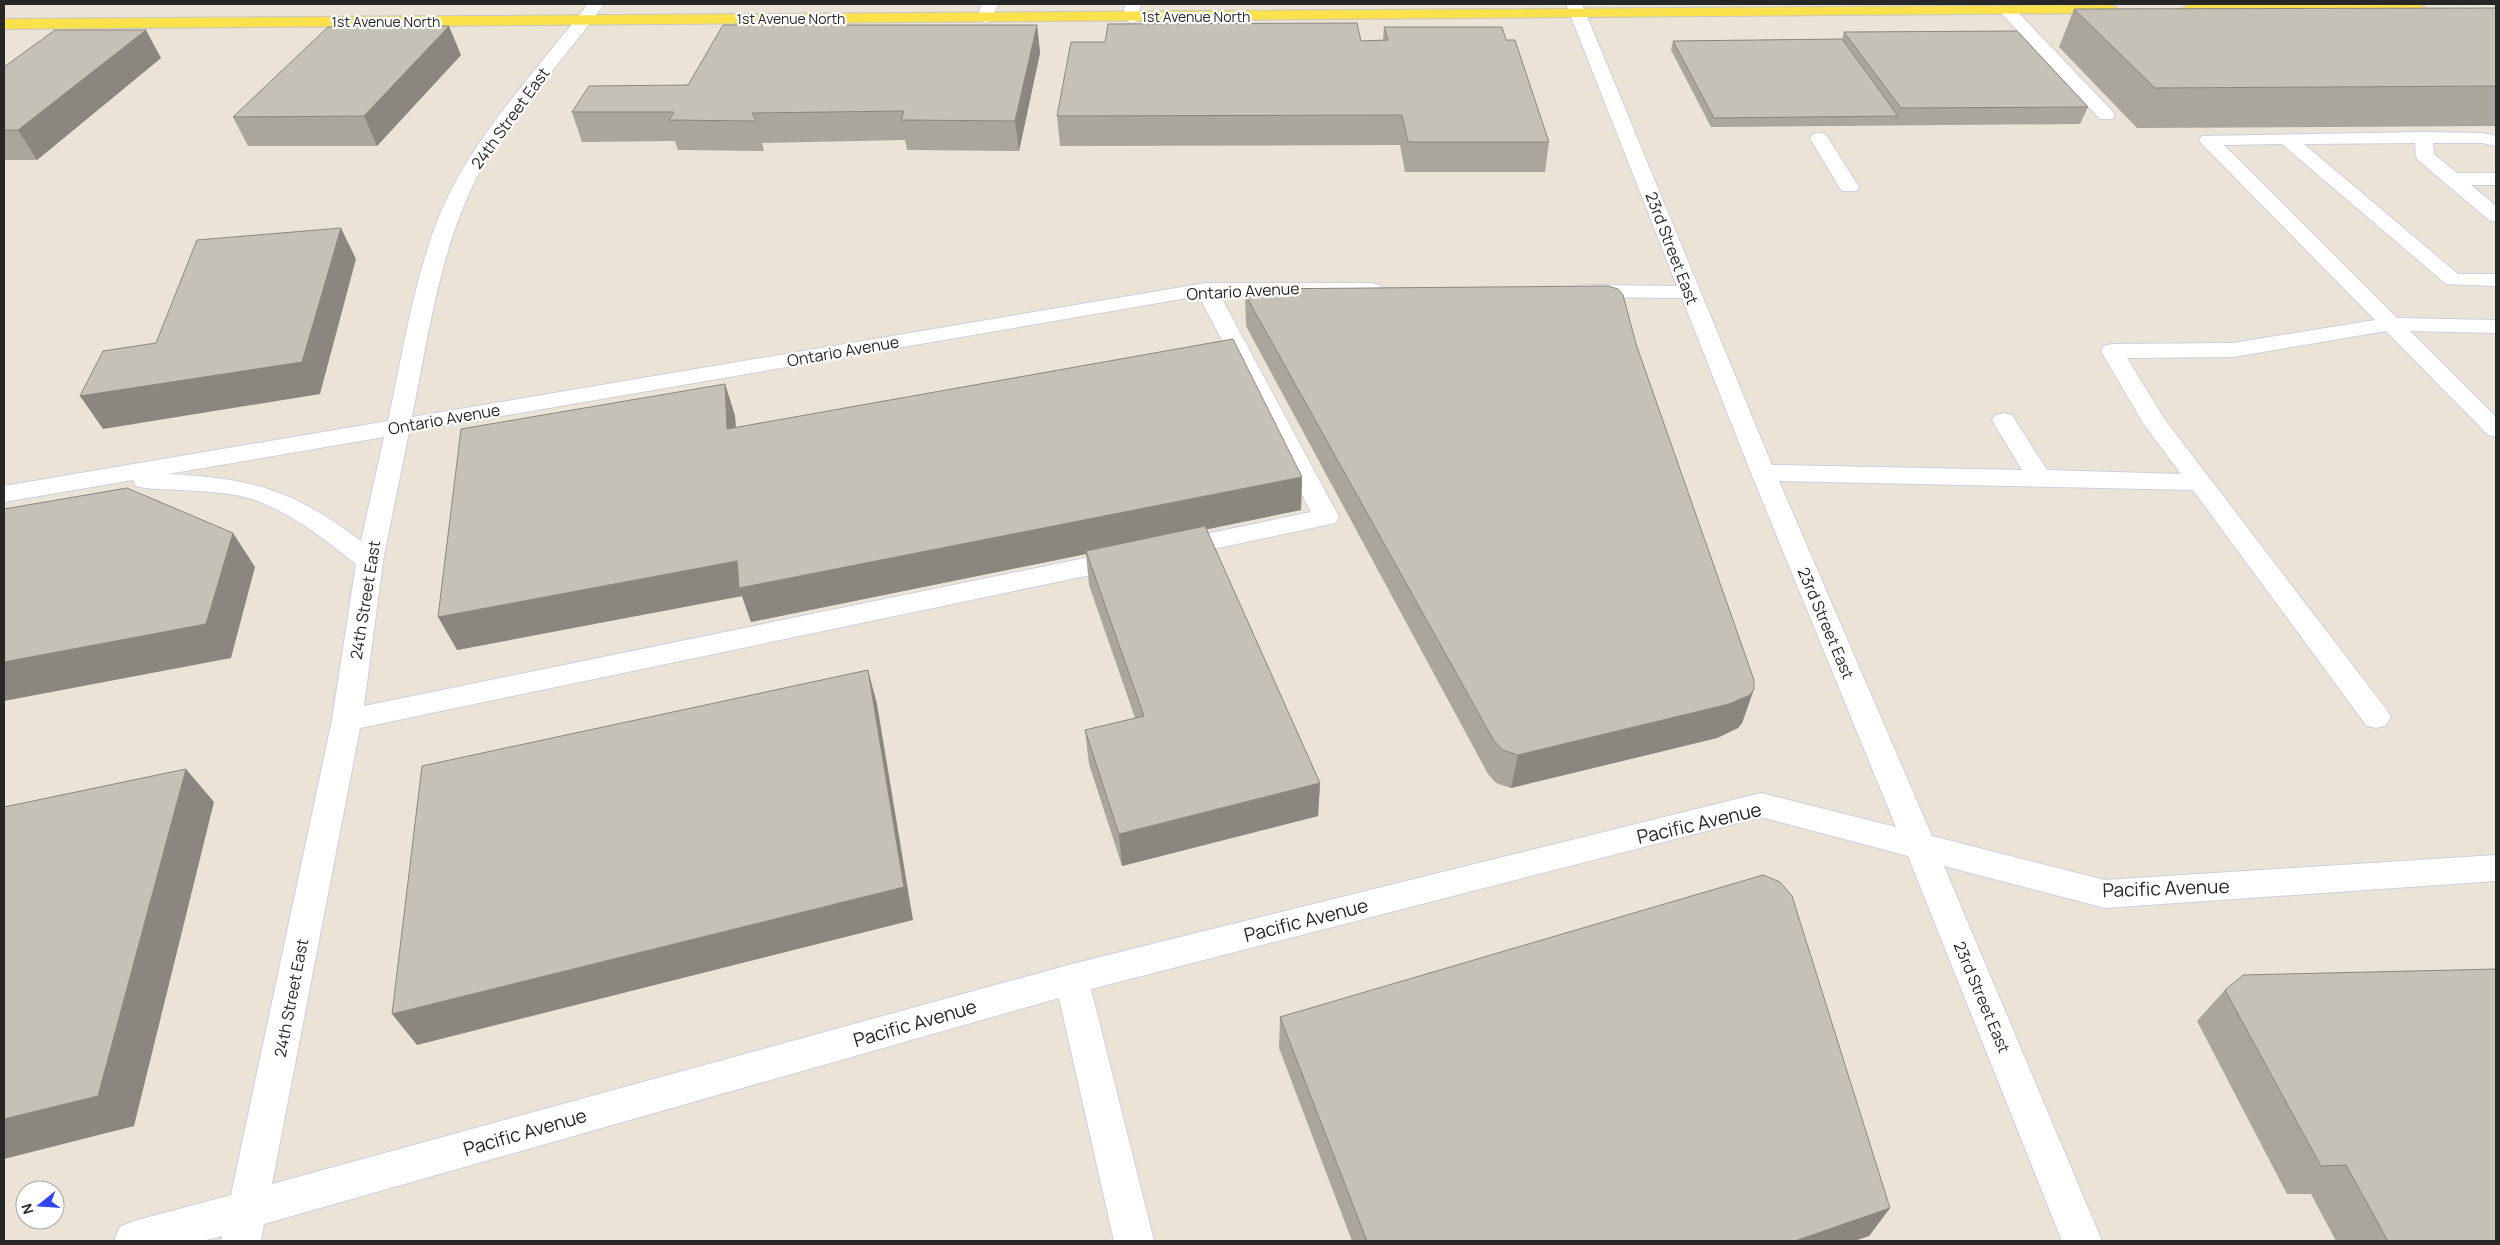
<svg xmlns="http://www.w3.org/2000/svg" width="2500" height="1245" viewBox="0 0 2500 1245" font-family="Manrope,sans-serif">
	<style>
		.lines { fill: none; stroke-linecap: round; stroke-linejoin: round }
		.minor-casing { stroke: #cccee2; stroke-width: 2 }
		.major-casing { stroke: #c7c7c7; stroke-width: 2 }
		.minor { fill: #fff; fill-rule: evenodd }
		.major { fill: #fbe14c; fill-rule: evenodd }
		.wall { fill: #aaa69d }
		.shaded-wall { fill: #8b8780 }
		.building { fill: #c6c1b7; stroke: #8b8780 }
		.labels { text-anchor: middle; stroke-width: 4.5; stroke-linejoin: round; paint-order: stroke }
		.far-street-label { font-size: 14px; fill: #272727; stroke: #fff }
		.street-label { font-size: 16px; fill: #272727; stroke: #fff }
		.near-street-label { font-size: 19px; fill: #272727; stroke: #fff }
	</style>
	<rect width="100%" height="100%" fill="#ebe4d6"/>
	<g class="lines">
		<defs>
			<path id="minor" d="M588 4H604C564 61 507 118 476 179 439 253 428 337 412 417L1206 283H1372L1379 285 1383 289 1379 293 1372 295H1220L1339 517 1335 523 1326 525 1176 557 1167 554 1163 548 1167 542 1311 512 1199 296 409 432 383 561 364 706 1124 550 1133 553 1137 559 1133 565 1124 568 360 728 272 1184 1072 964 1761 793 1896 827 1751 473 1682 298 1583 297 1576 295 1572 291 1576 287 1583 285 1677 286 1566 4H1582L1772 465 2022 470 1992 420 1996 415 2004 413 2012 415 2047 470 2181 474 2143 423 2101 351 2104 346 2112 344 2233 343 2375 320 2202 144 2199 140 2202 136 2424 132 2482 133 2496 136V146L2482 143H2433L2434 154 2457 173H2496V185H2471L2496 206V222L2489 220 2418 160 2416 156 2415 143 2304 144 2458 274H2496V286L2446 284 2282 144 2224 145 2397 318 2496 320V333L2410 331 2496 417V437L2488 435 2386 331 2233 357 2127 358 2165 420 2386 709 2391 717 2386 725 2376 728 2366 725 2193 490 1779 481 1932 836 2105 880 2496 855V881L2105 908 1944 866 2102 1241H2062L1908 856 1761 817 1091 989 1154 1241H1114L1059 998 264 1224 261 1241H221L222 1236 202 1241H114L120 1227 134 1221 231 1195 332 720 356 564C324 539 291 512 252 499 218 489 180 491 145 488L136 486 133 480 4 502V486L388 421C406 340 417 250 458 177 494 115 544 60 588 4ZM384 437 361 541C291 489 255 479 168 474Z
				M982 4H998L991 21 985 23 977 18Z
				M1125 4H1141L1137 21 1131 23 1123 18Z
				M2008 6 2014 8 2112 111 2115 115 2112 119H2100L2002 14 2000 11 2002 8Z
				M1819 133 1825 134 1828 138 1859 187 1856 191H1842L1839 187 1810 138 1813 134Z"/>
			<path id="major" d="M2190 4H2419L2425 8 2417 13 2184 12 2182 9Z
				M2110 5 2116 7 2118 10 2116 13 4 29V19Z"/>
		</defs>
		<use href="#minor" class="minor-casing"/>
		<use href="#major" class="major-casing"/>
		<use href="#minor" class="minor"/>
		<use href="#major" class="major"/>
	</g>
	<path class="wall" d="M2496 8V126L2137 128 2059 47 2074 9Z
		M1037 25 1040 53 1019 151 907 150 905 140 762 143 764 151 678 150 675 141 582 142 572 112 688 85Z
		M1384 27 1506 40 1549 142 1545 172H1405L1400 145 1060 146 1057 116 1361 41 1383 40Z
		M1844 32 2088 107 2080 124 1711 127 1671 50 1673 41 1842 39Z
		M461 55 377 146H248L233 117Z
		M161 58 37 160H4V67Z
		M1245 294 1636 344 1754 689 1742 723 1738 728 1717 738 1511 788 1496 783 1488 774 1246 326Z
		M725 384 735 416 736 427 1302 477 1301 510 1206 529 1320 783 1318 816 1122 866 1089 764 1085 730 1135 718 1089 585 1086 554 751 622 742 596 457 650Z
		M2225 990 2496 1241H2336L2311 1194H2287L2197 1021Z
		M1280 1017 1890 1208 1869 1236 1854 1241H1352L1279 1048Z"/>
	<path class="shaded-wall" d="M1037 25 1040 53 1019 151 1015 121Z
		M449 26 461 55 377 146 364 116Z
		M146 30 161 58 37 160 18 130Z
		M341 228 356 259 320 394 103 429 80 396Z
		M725 384 735 416 737 462 727 429Z
		M1302 477 1301 510 1087 554 1086 551V554L751 622 742 596 457 650 438 617 737 561Z
		M233 533 255 567 231 658 4 701V662Z
		M868 670 877 704 913 920 417 1045 392 1014Z
		M1754 689 1742 723 1738 728 1717 738 1511 788 1518 755Z
		M186 769 214 802 134 1126 4 1159V1119Z
		M1320 783 1318 816 1122 866 1119 834Z
		M1890 1208 1869 1236 1854 1241H1795Z"/>
	<path class="building" d="M2496 8V86L2155 88 2074 9Z
		M1357 23 1361 41 1388 40 1384 27H1502L1506 40H1515L1549 142H1408L1402 115 1057 116 1071 42H1105L1108 24Z
		M723 25H1037L1015 121 901 120 904 111 752 113 756 121 669 120 674 112H572L589 86 688 85Z
		M449 26 364 116 233 117 328 27Z
		M55 30H146L18 130H4V67Z
		M2017 31 2088 107 1901 108 1844 32Z
		M1842 39 1898 116 1714 118 1673 41Z
		M341 228 302 362 80 396 103 351 156 343 197 240Z
		M1608 286 1618 289 1623 295 1636 344 1754 680V689L1750 695 1729 704 1518 755 1503 750 1494 741 1245 294 1252 289Z
		M1233 339 1302 477 739 588 737 561 438 617 461 429 725 384 727 429Z
		M127 488 233 533 206 624 4 662V509Z
		M1205 526 1320 783 1119 834 1085 730 1144 716 1086 551Z
		M868 670 904 887 392 1014 422 766Z
		M186 769 98 1096 4 1119V807Z
		M1763 875 1780 882 1792 896 1890 1208 1795 1241H1367L1280 1017Z
		M2496 969V1241H2388L2346 1165 2321 1166 2225 990 2243 975Z"/>
	<g class="labels">
		<g class="far-street-label">
			<text x="1196" y="22">1st Avenue North</text>
			<text x="791" y="24">1st Avenue North</text>
			<text x="386" y="27">1st Avenue North</text>
		</g>
		<g class="street-label">
			<text transform="translate(510 118) rotate(-54)" y="6">24th Street East</text>
			<text transform="translate(1672 248) rotate(69)" y="6">23rd Street East</text>
			<text transform="translate(1243 291) rotate(-3)" y="6">Ontario Avenue</text>
			<text transform="translate(843 351) rotate(-10)" y="6">Ontario Avenue</text>
			<text transform="translate(444 419) rotate(-10)" y="6">Ontario Avenue</text>
			<text transform="translate(365 600) rotate(-81)" y="6">24th Street East</text>
			<text transform="translate(1826 623) rotate(67)" y="6">23rd Street East</text>
			<text transform="translate(1982 997) rotate(67)" y="6">23rd Street East</text>
			<text transform="translate(291 998) rotate(-79)" y="6">24th Street East</text>
		</g>
		<g class="near-street-label">
			<text transform="translate(1699 823) rotate(-13)" y="7">Pacific Avenue</text>
			<text transform="translate(2166 888) rotate(-2)" y="7">Pacific Avenue</text>
			<text transform="translate(1306 920) rotate(-14)" y="7">Pacific Avenue</text>
			<text transform="translate(915 1023) rotate(-16)" y="7">Pacific Avenue</text>
			<text transform="translate(525 1132) rotate(-16)" y="7">Pacific Avenue</text>
		</g>
	</g>
	<rect width="2500" height="1245" fill="none" stroke="#272727" stroke-width="10"/>
	<g transform="translate(40 1205) rotate(253)"><circle r="24" fill="#ffffff" stroke="#a9a9a9"/>
	<path d="M0-4L9 19L0 12L-9 19Z" fill="#3045ff"/>
	<text y="-8" font-size="14" font-weight="bold" text-anchor="middle" fill="#272727">N</text>
	</g>
</svg>
